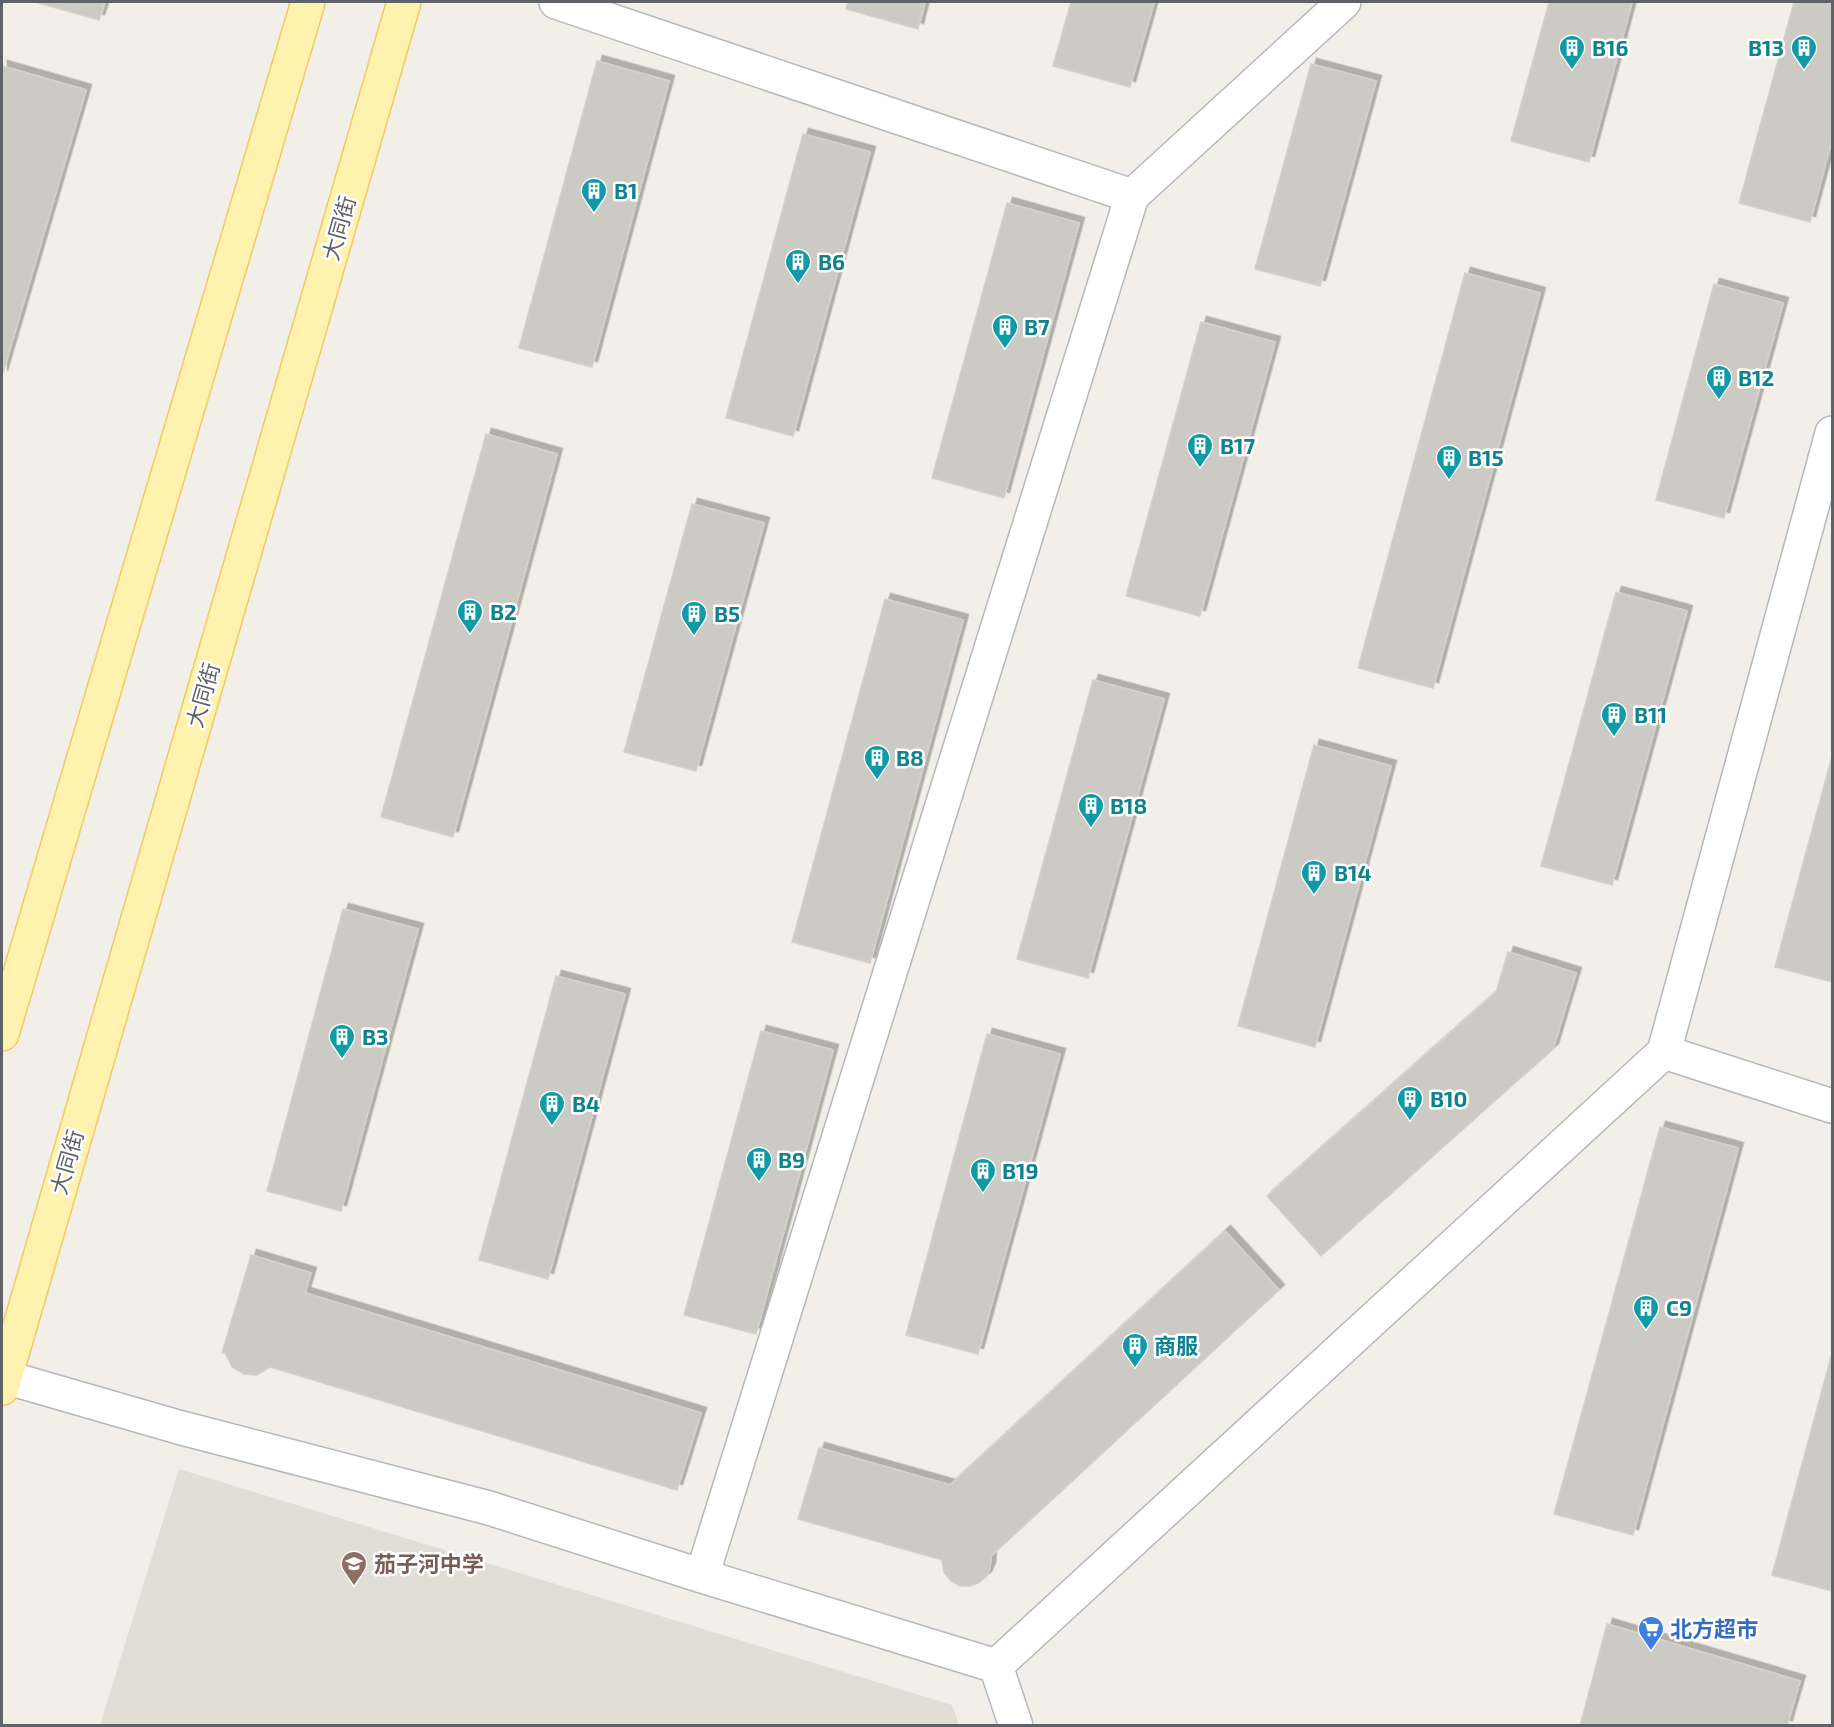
<svg xmlns="http://www.w3.org/2000/svg" width="1834" height="1727" viewBox="0 0 1834 1727" font-family="'Exo 2','Noto Sans SC',sans-serif">
	<style>
		.education { fill: #e1ded6 }
		.building { fill: #cccac5; stroke: #d6d1c6; stroke-width: 1.5; filter: url(#shadow) }
		.lines { fill: none; stroke-linecap: round; stroke-linejoin: round }
		.street-casing { stroke: #b5b8bc; stroke-width: 36 }
		.primary-casing { stroke: #f2c960; stroke-width: 36 }
		.street { stroke: #fff; stroke-width: 33 }
		.primary { stroke: #fff2af; stroke-width: 33 }
		.labels { text-anchor: middle; stroke-width: 5; stroke-linejoin: round; paint-order: stroke }
		.culture-label { font-size: 22px; font-weight: bold; fill: #0d838f; stroke: #fff; text-anchor: start }
		.street-label { font-size: 22px; fill: #5f6368; stroke: #fff }
		.education-label { font-size: 22px; font-weight: bold; fill: #785e54; stroke: #fff; text-anchor: start }
		.shop-label { font-size: 22px; font-weight: bold; fill: #366cbe; stroke: #fff; text-anchor: start }
	</style>
	<defs>
		<filter id="shadow"><feDropShadow dx="5.5" dy="-5.5" stdDeviation="0" flood-color="#0004"/></filter>
	</defs>
	<rect width="100%" height="100%" fill="#f1efe8"/>
	<path class="education" d="M179 1469 952 1705 959 1725H100Z"/>
	<path class="building" d="M35 2H105L99 20Z
		M848 2H925L918 29 846 9Z
		M1071 2H1154L1130 87 1053 66Z
		M1549 2H1632L1589 162 1511 141Z
		M1794 2H1832V140L1810 222 1739 203Z
		M597 61 669 81 592 367 519 348Z
		M1311 64 1376 81 1320 286 1255 269Z
		M2 66 86 90 2 376Z
		M803 134 870 152 793 436 726 418Z
		M1007 203 1079 223 1004 498 932 478Z
		M1465 273 1540 293 1433 688 1358 668Z
		M1714 284 1783 303 1724 518 1656 500Z
		M1201 322 1275 342 1200 616 1126 596Z
		M486 434 557 454 453 837 381 817Z
		M692 504 764 523 696 771 624 752Z
		M1616 592 1687 611 1612 885 1541 866Z
		M885 599 963 620 870 963 792 942Z
		M1093 680 1164 699 1088 978 1017 959Z
		M1314 745 1391 766 1315 1047 1238 1026Z
		M1832 756V982L1775 967Z
		M343 909 418 929 341 1211 267 1191Z
		M1508 952 1576 973 1553 1049 1321 1256 1267 1196 1496 992Z
		M556 976 625 994 548 1279 479 1260Z
		M761 1031 833 1050 756 1334 684 1315Z
		M987 1034 1060 1054 978 1354 906 1335Z
		M1660 1127 1738 1148 1633 1535 1554 1514Z
		M1225 1231 1279 1290 991 1556 990 1568 986 1577 978 1583 970 1586H960L951 1581 944 1573 942 1560 798 1519 819 1448 950 1485Z
		M251 1255 311 1273 305 1293 701 1413 677 1490 270 1367 257 1375 244 1374 232 1367 225 1353H222Z
		M1832 1353V1591L1772 1575Z
		M1607 1624 1800 1681 1787 1726H1580Z"/>
	<g class="lines">
		<defs>
			<path id="street" d="M556 2 1132 196
				M1664 1052 1832 1106
				M5 1377 178 1427 489 1508 702 1576 996 1666
				M702 1576 1132 196 1344 2
				M1016 1726 996 1666 1664 1052 1832 433"/>
			<path id="primary" d="M2 1034 308 2
				M2 1388 404 2"/>
		</defs>
		<use href="#street" class="street-casing"/>
		<use href="#primary" class="primary-casing"/>
		<use href="#street" class="street"/>
		<use href="#primary" class="primary"/>
	</g>
	<defs>
		<symbol id="building-pin" viewBox="-11 -11 22 30"><path d="M0 17L-7.5 6A9.5 9.5 0 1 1 7.5 6Z" fill="#0f9aa8" stroke="#fff"/><path d="M-4-6H4V6H1V3H-1V6H-4ZM-2.5-4.3h1.7v1.8h-1.7ZM.8-4.3h1.7v1.8H.8ZM-2.5-1h1.7V.8h-1.7ZM.8-1h1.7V.8H.8Z" fill="#fff"/></symbol>
		<symbol id="school-pin" viewBox="-11 -11 22 30"><path d="M0 17L-7.5 6A9.5 9.5 0 1 1 7.5 6Z" fill="#8d6e63" stroke="#fff"/><path d="M0-5L7-2L0 1L-7-2ZM-4 1L0 2.5L4 1V4Q0 6-4 4Z" fill="#fff"/></symbol>
		<symbol id="supermarket-pin" viewBox="-11 -11 22 30"><path d="M0 17L-7.5 6A9.5 9.5 0 1 1 7.5 6Z" fill="#3f7fe0" stroke="#fff"/><path d="M-6-5.5h2.5l.6 2H6L4.5 2H-2.5L-4.4-4H-6ZM-1.5 3.2a1.3 1.3 0 1 0 .1 0ZM3 3.2a1.3 1.3 0 1 0 .1 0Z" fill="#fff"/></symbol>
	</defs>
	<g fill-rule="evenodd">
		<use href="#building-pin" x="1557" y="33" width="30" height="40"/>
		<use href="#building-pin" x="1789" y="33" width="30" height="40"/>
		<use href="#building-pin" x="579" y="176" width="30" height="40"/>
		<use href="#building-pin" x="783" y="247" width="30" height="40"/>
		<use href="#building-pin" x="990" y="312" width="30" height="40"/>
		<use href="#building-pin" x="1704" y="363" width="30" height="40"/>
		<use href="#building-pin" x="1185" y="431" width="30" height="40"/>
		<use href="#building-pin" x="1434" y="443" width="30" height="40"/>
		<use href="#building-pin" x="455" y="597" width="30" height="40"/>
		<use href="#building-pin" x="679" y="599" width="30" height="40"/>
		<use href="#building-pin" x="1599" y="700" width="30" height="40"/>
		<use href="#building-pin" x="862" y="743" width="30" height="40"/>
		<use href="#building-pin" x="1076" y="791" width="30" height="40"/>
		<use href="#building-pin" x="1299" y="858" width="30" height="40"/>
		<use href="#building-pin" x="327" y="1022" width="30" height="40"/>
		<use href="#building-pin" x="1395" y="1084" width="30" height="40"/>
		<use href="#building-pin" x="537" y="1089" width="30" height="40"/>
		<use href="#building-pin" x="744" y="1145" width="30" height="40"/>
		<use href="#building-pin" x="968" y="1156" width="30" height="40"/>
		<use href="#building-pin" x="1631" y="1293" width="30" height="40"/>
		<use href="#building-pin" x="1120" y="1331" width="30" height="40"/>
		<use href="#school-pin" x="339" y="1549" width="30" height="40"/>
		<use href="#supermarket-pin" x="1636" y="1614" width="30" height="40"/>
	</g>
	<g class="labels">
		<g class="culture-label">
			<text x="1592" y="56">B16</text>
			<text x="1784" y="56" text-anchor="end">B13</text>
			<text x="614" y="199">B1</text>
			<text x="818" y="270">B6</text>
			<text x="1024" y="335">B7</text>
			<text x="1738" y="386">B12</text>
			<text x="1220" y="454">B17</text>
			<text x="1468" y="466">B15</text>
			<text x="490" y="620">B2</text>
			<text x="714" y="622">B5</text>
			<text x="1634" y="723">B11</text>
			<text x="896" y="766">B8</text>
			<text x="1110" y="814">B18</text>
			<text x="1334" y="881">B14</text>
			<text x="362" y="1045">B3</text>
			<text x="1430" y="1107">B10</text>
			<text x="572" y="1112">B4</text>
			<text x="778" y="1168">B9</text>
			<text x="1002" y="1179">B19</text>
			<text x="1666" y="1316">C9</text>
			<text x="1154" y="1354">商服</text>
		</g>
		<g class="street-label">
			<text transform="translate(339 228) rotate(-74)" y="8">大同街</text>
			<text transform="translate(203 695) rotate(-74)" y="8">大同街</text>
			<text transform="translate(67 1162) rotate(-74)" y="8">大同街</text>
		</g>
		<g class="education-label">
			<text x="374" y="1572">茄子河中学</text>
		</g>
		<g class="shop-label">
			<text x="1670" y="1637">北方超市</text>
		</g>
	</g>
	<rect width="1834" height="1727" fill="none" stroke="#5f6368" stroke-width="6"/>
</svg>
